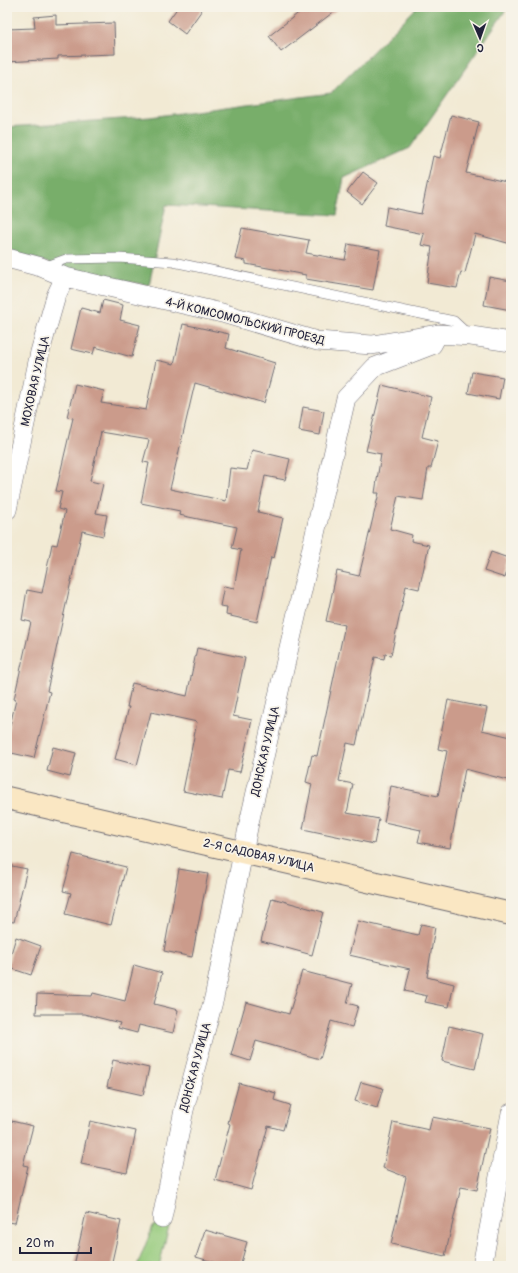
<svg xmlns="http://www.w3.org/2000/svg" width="518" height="1273" viewBox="0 0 518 1273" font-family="Pangolin,sans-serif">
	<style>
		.green { fill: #95ca7b; stroke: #5c765b }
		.forest { fill: #78ae6b; stroke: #4d6853 }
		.building { fill: #cb9b8b }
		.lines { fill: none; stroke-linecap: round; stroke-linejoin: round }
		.lane-casing { stroke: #6b6871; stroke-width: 10 }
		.street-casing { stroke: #6b6871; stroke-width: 20 }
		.secondary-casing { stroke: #6b6871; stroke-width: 24 }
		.lane { stroke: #fff; stroke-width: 9 }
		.street { stroke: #fff; stroke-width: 19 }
		.secondary { stroke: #fae7c3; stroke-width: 22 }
		.labels { text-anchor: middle; stroke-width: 3.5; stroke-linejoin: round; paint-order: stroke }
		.street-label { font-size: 12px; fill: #22223b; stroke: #f7f3e8 }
	</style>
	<rect width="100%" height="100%" fill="#f7f3e8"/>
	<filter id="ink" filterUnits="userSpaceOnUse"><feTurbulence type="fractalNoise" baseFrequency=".025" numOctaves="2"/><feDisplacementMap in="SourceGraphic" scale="8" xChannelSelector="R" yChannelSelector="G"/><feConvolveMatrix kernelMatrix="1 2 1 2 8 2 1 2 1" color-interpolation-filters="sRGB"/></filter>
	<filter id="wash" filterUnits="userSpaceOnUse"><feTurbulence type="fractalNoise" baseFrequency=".012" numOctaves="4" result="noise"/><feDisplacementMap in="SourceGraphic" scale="16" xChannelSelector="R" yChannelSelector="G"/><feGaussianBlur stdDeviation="0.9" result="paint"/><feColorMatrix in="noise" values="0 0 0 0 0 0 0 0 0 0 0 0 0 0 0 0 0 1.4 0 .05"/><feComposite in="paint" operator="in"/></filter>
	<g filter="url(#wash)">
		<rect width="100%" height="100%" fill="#f2ead4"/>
		<path class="green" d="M171 1218 159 1266H137L153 1226Z"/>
		<path class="forest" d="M417 7H508L410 148 344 178 337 215 166 205 149 285 89 276 7 250V127L150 117 331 93Z"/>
		<g id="blocks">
			<path class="building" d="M178 7H204L185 34 168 21Z
				M306 7H340L281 52 269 36Z
				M56 15V25L114 23 115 54 58 56V59L7 62V29L35 28 34 17Z
				M451 115 479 122 466 173 511 183V244L475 234 465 273 461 272 457 288 427 283 432 247 421 245 424 234 384 226 387 207 421 214 433 156 440 158Z
				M363 172 378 183 362 204 347 192Z
				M242 228 309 240 306 253 345 260 348 244 380 250 373 290 306 279V275L246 264V261L235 259Z
				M489 277 511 281V310L484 305Z
				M103 300 123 305 120 320 140 325 132 357 95 347 93 354 71 349 81 308 100 313Z
				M183 324 229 334 226 348 275 363 264 403 195 383 170 489 226 501 230 468 247 470 252 450 290 459 285 480 265 476 258 512 283 518 274 558 271 557 257 622 226 615 227 607 220 606 224 586 234 588 241 550 232 548 237 527 179 515 180 511 141 503 149 463 143 462 149 440 101 432 90 481 103 484 96 513 107 515 103 536 82 531 47 691 50 692 34 758 7 752V738L16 700 14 699 31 622 22 620 27 590 42 593 52 544 57 545 65 511 58 509 62 492 56 491 73 418 67 417 75 384 104 391 101 403 146 410 156 360 174 364Z
				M472 372 503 377 499 399 468 393Z
				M382 385 431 397 422 437 438 441 431 468H428L423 500 398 496 390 529 412 535 411 541 429 545 419 589 406 586 391 655 385 654 384 659 375 657 356 745 347 743 339 781 353 784 347 813 379 819 374 844 303 829 312 784 306 782 312 755 317 756 345 625 326 621 337 571 359 576 379 493H375L381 454 366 451Z
				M303 407 324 411 320 435 299 431Z
				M491 552 511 559 505 578 484 571Z
				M197 648 245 658 233 716 252 720 240 772 228 770 222 799 183 791 197 722 151 712 137 765 115 759 129 707H127L132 683 187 696Z
				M448 700 487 708 482 730 511 737V781L465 769 450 848 418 842 421 830 384 822 391 786 438 796 447 751 438 749Z
				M53 747 76 753 70 777 47 771Z
				M73 854 126 867 111 925 65 914 71 893 63 891Z
				M7 865 27 869 14 922 7 921Z
				M179 869 208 874 192 957 164 951Z
				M272 898 323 912 312 955 261 941Z
				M358 921 418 935 421 924 435 927 427 977 454 984 449 1007 425 1002 427 996 405 991 410 969 349 955Z
				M16 937 41 946 31 975 7 967Z
				M134 965 162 973 154 1004 178 1010 173 1033 139 1025 137 1033 118 1028 120 1023 84 1014H36L37 994 92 996 93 993 125 1001Z
				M302 971 352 984 347 1003 358 1006 352 1027 331 1021 320 1059 256 1041 250 1061 231 1055 246 1002 289 1014Z
				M449 1026 483 1034 475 1069 442 1061Z
				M113 1060 149 1068 143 1095 107 1087Z
				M361 1082 383 1088 377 1108 355 1101Z
				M239 1083 276 1093 274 1100 290 1105 283 1130 268 1126 251 1190 215 1180 230 1124 228 1123Z
				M432 1117 490 1128 477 1190 461 1187 445 1256 391 1244 406 1177 383 1168 393 1122 429 1130Z
				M7 1120 33 1126 23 1165 28 1166 15 1223 7 1222Z
				M90 1121 136 1131 127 1173 81 1164Z
				M86 1213 121 1221 111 1266H74Z
				M205 1230 247 1242 240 1266H227L196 1257Z"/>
		</g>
	</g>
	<g filter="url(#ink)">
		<use href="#blocks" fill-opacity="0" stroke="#6b6871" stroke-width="1"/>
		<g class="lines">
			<defs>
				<path id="lane" d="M44 267 66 259 119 258 173 262 454 321 468 334"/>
				<path id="street" d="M7 258 41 267 65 277 222 313 317 341 372 345 438 334 471 336 511 342
					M7 510 40 352 56 296 65 277
					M162 1218 184 1110 214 998 249 823 346 398 375 367 432 345 438 334
					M482 1266 511 1113"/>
				<path id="secondary" d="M7 798 511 914"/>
			</defs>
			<use href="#lane" class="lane-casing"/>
			<use href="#street" class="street-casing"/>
			<use href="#secondary" class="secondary-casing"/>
			<use href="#lane" class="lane"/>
			<use href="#street" class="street"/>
			<use href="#secondary" class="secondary"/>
		</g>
	</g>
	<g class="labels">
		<g class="street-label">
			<text transform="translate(245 321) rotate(14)" y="4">4-Й КОМСОМОЛЬСКИЙ ПРОЕЗД</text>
			<text transform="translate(35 381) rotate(-77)" y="4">МОХОВАЯ УЛИЦА</text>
			<text transform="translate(265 751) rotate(-77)" y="4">ДОНСКАЯ УЛИЦА</text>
			<text transform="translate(259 855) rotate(13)" y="4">2-Я САДОВАЯ УЛИЦА</text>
			<text transform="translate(195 1067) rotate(-75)" y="4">ДОНСКАЯ УЛИЦА</text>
		</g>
	</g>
	<rect width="518" height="1273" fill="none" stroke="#f7f3e8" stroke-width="24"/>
	<g transform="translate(480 38) rotate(178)" stroke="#f7f3e8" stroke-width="3" paint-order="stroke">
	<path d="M0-3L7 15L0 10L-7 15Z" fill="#22223b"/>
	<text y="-6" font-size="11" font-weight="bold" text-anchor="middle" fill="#22223b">С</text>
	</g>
	<path d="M20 1247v6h71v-6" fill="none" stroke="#22223b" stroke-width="2"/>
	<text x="26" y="1247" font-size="12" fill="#22223b" stroke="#f7f3e8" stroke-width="3" paint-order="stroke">20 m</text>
</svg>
